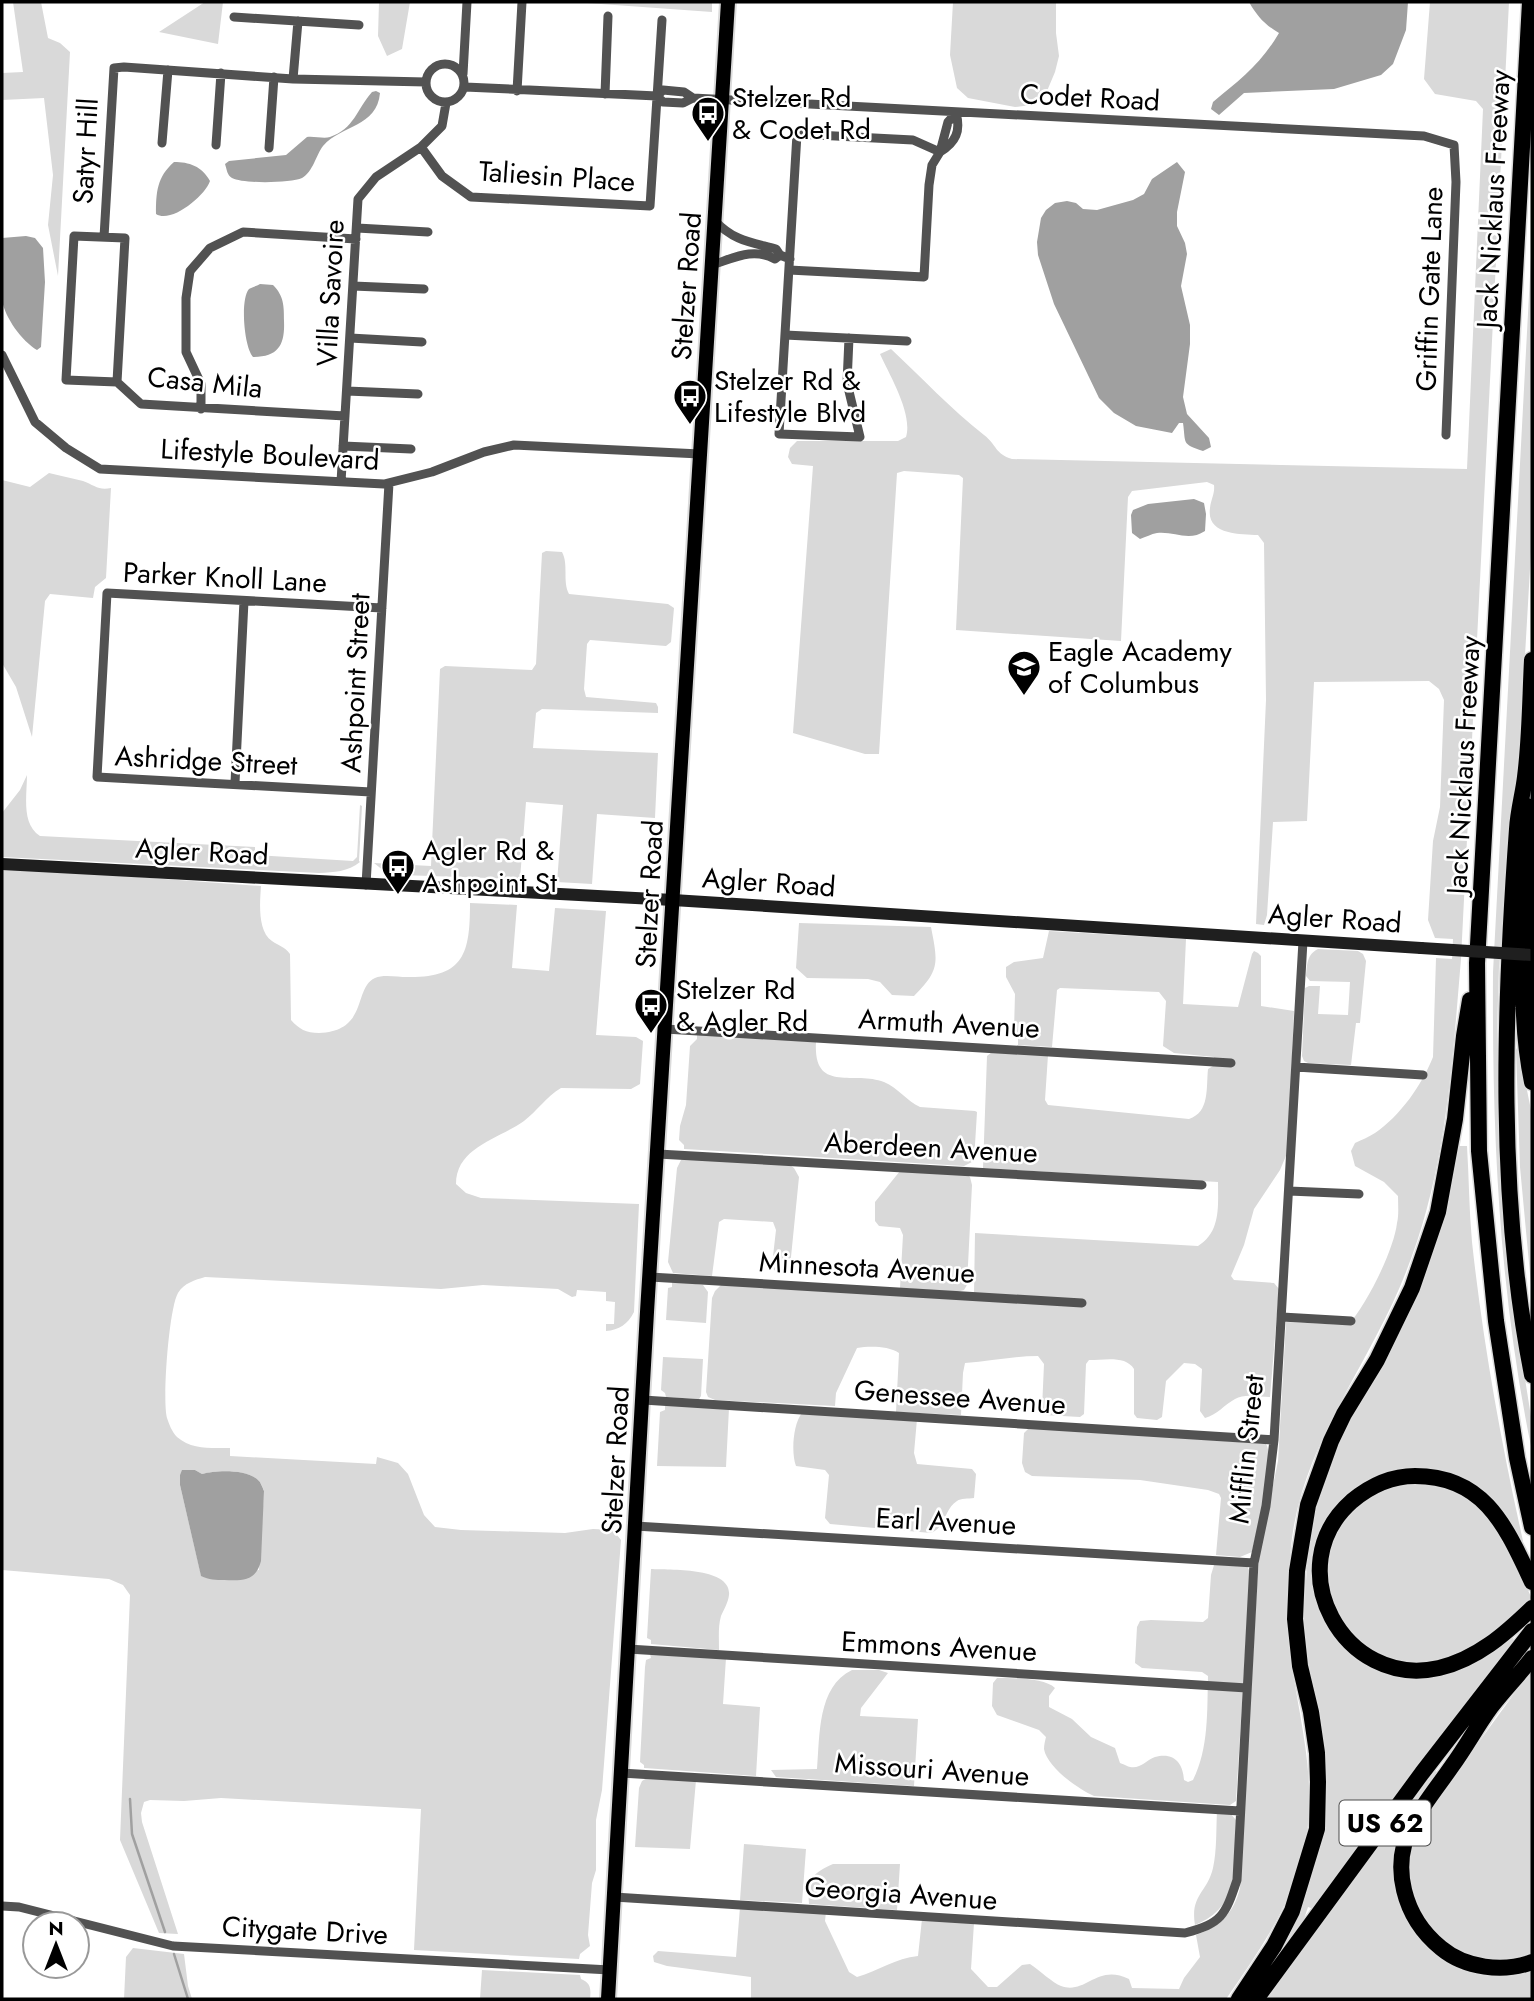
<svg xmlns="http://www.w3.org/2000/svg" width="1534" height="2001" viewBox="0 0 1534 2001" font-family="Jost,sans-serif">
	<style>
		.green { fill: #d9d9d9; fill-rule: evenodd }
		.water { fill: #a0a0a0 }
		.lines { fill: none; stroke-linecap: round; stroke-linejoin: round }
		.stream { stroke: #a0a0a0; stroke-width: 2.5 }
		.primary-casing { stroke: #dbdbdb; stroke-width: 18 }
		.motorway-casing { stroke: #dbdbdb; stroke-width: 19 }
		.minor { stroke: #525252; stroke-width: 9 }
		.secondary { stroke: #1f1f1f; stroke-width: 12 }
		.primary { stroke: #000; stroke-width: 14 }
		.motorway { stroke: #000; stroke-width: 16 }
		.secondary-bridge { stroke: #1f1f1f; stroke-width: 12 }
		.labels { text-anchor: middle; stroke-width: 5; stroke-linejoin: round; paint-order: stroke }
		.shield { fill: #fff; stroke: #4c4c4c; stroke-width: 2 }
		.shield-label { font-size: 26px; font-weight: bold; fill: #000 }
		.poi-label { font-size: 28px; fill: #000; stroke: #fff; text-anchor: start }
		.street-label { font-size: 28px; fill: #000; stroke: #fff }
	</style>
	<rect width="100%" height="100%" fill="#fff"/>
	<path class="green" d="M13 2H41L48 38 60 43 70 52 58 276 48 225 53 175 44 98 2 100V73L23 72Z
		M205 2H223L218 44 159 32Z
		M379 2H410L402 49 387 56 378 36Z
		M573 2H712V12Z
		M953 2H1056V33L1059 56 1055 72 1047 91 1031 105 1015 107 968 98 957 88 950 55Z
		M1430 2H1509L1461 959C1452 1065 1446 1172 1406 1272 1371 1362 1305 1440 1292 1538 1288 1574 1285 1611 1289 1648 1298 1715 1319 1781 1304 1849 1292 1905 1258 1953 1226 1999H751V1977L667 1966 654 1962 653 1956 658 1951 736 1957 740 1907 826 1912 825 1921 849 1972 857 1977C878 1971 896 1958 918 1956L922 1919 974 1923 971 1969 988 1987H997L1022 1965 1030 1964C1039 1970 1053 1983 1061 1986 1086 1995 1097 1963 1129 1979L1132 1988 1179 1989 1184 1978 1200 1957 1196 1935C1220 1926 1234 1913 1240 1888L1257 1585 1260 1548 1278 1461 1286 1322 1348 1325C1366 1306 1394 1250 1397 1223 1399 1215 1398 1205 1398 1196L1384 1182 1355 1166 1351 1151 1355 1143C1361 1140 1369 1137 1375 1133 1400 1116 1422 1085 1433 1057L1436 958 1452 959 1453 939 1435 938 1428 920 1433 841 1440 807 1444 700 1439 689 1429 681 1314 682 1307 821 1273 822 1267 915 1264 925 1256 924 1266 700 1264 543 1258 535C1240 534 1206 535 1210 508 1211 499 1215 494 1214 485L1207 482 1132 491 1128 497 1121 641 956 630 963 478 959 475 904 471 897 473 879 754H865L793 733 813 466 792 464 788 457 790 448 797 441H898L906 437C913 414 890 376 880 354L891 349C922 378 951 409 984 435 997 445 995 454 1012 459L1467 469 1483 109 1476 101 1435 94 1424 79Z
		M1532 238V534L1517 794 1499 967 1497 1031 1500 1145 1513 1303 1532 1423V1451C1499 1293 1492 1133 1493 972Z
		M49 473C60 476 72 478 83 481 94 485 99 491 111 488L106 578 95 587 93 598 50 594 45 601 32 737 16 687 2 663V480L30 487Z
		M546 551 562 552C569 565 562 581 569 594L668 604 674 608 671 642 666 646 590 640 587 644 584 689 586 697 656 703 658 707V713L542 709 536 713 533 748 658 753 655 818 597 814 592 884 557 882 563 805 526 802 520 879 401 875 384 871 374 863 431 866 440 669 445 666 532 670 536 664 542 553Z
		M27 775C27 795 21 824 40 836L255 847V855L353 861 357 857 360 805 362 806 359 861 360 862C348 872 334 872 319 873L2 857V813L20 790Z
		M2 867 261 886C260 901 257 931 272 941 279 946 284 946 290 954L291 1020C299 1029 306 1033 319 1033 369 1031 353 988 375 978 383 974 398 977 407 977 464 978 470 954 470 903L517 905 512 968 549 971 555 908 606 911 596 1035 636 1037 643 1041 640 1084 631 1089 561 1088C546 1097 537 1111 524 1121 499 1139 456 1147 456 1184L466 1193 481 1198 639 1204 634 1312C628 1324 619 1330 606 1331V1324H614L615 1302 606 1301V1292L577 1290 576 1296 572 1297 558 1289 483 1285 441 1289 205 1277C195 1280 184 1283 178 1293 169 1308 162 1400 167 1418 169 1424 172 1432 177 1437 192 1450 212 1448 230 1448V1456L376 1464 377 1457 398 1463 408 1474 424 1515 435 1527 461 1530 565 1533 593 1529 613 1530 621 1540 602 1790 596 1820V1870L592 1883 588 1935 590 1946 580 1954 579 1959 414 1950 421 1809 221 1798 184 1801 150 1800 144 1802 141 1813 142 1822 178 1934 159 1933 120 1840 130 1595 123 1585 109 1579 2 1570ZM183 1470H195L202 1474C217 1470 248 1469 259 1481 260 1481 264 1490 264 1491L259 1570 201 1575 180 1485V1475Z
		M799 923 931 927C938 963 940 970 914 996L892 995 880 982 868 979 807 978 796 968Z
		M1049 931 1186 939 1183 1004 1238 1007 1252 954 1254 951 1258 953 1261 956V1006L1294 1011 1288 1151 1280 1170 1254 1209 1244 1245 1231 1276 1234 1280 1274 1283 1279 1289 1270 1397C1259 1397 1245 1393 1235 1399 1224 1405 1217 1415 1205 1418L1200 1411 1202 1369 1195 1364 1184 1363 1166 1381 1162 1417 1157 1420 1137 1418 1134 1414V1369C1126 1355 1104 1360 1089 1360L1086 1364 1084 1414 1080 1417 1044 1415 1042 1409 1044 1364 1038 1356C1013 1356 991 1361 965 1363L963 1373 961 1415 896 1412 899 1353C888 1346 870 1346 857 1348L836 1393 835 1406 715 1400 708 1397 706 1392 712 1298 715 1291 721 1285 974 1294 975 1233 1198 1246C1221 1232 1218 1206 1218 1182L983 1168 987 1056 992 1052 1048 1055 1045 1100 1048 1105 1189 1119C1210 1112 1206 1088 1208 1069L1213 1066 1214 1057 1174 1053 1163 1046 1166 1001 1159 992 1060 988 1057 990 1052 1047 1018 1045V1037L1014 1030 1015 994 1006 977V967L1014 962 1043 958Z
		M1318 949 1358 951 1363 954 1366 961 1360 1023H1356L1351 1065 1308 1063 1304 1061 1302 1056 1305 988 1309 986H1320L1318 1014 1348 1015 1350 982 1310 981 1306 976C1307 965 1307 954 1318 949Z
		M697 1034 816 1042C813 1094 854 1070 884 1082 898 1088 907 1101 920 1107L975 1111 977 1112 974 1161 964 1166 684 1149V1145L679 1140 680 1126 686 1105 690 1046 697 1039Z
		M1518 1046 1532 1115V1295L1520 1167 1516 1050Z
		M1459 1146H1467C1469 1178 1469 1210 1472 1242 1483 1343 1501 1442 1523 1541L1519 1542 1469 1483 1366 1485 1318 1552 1335 1632 1417 1676 1512 1633 1514 1641 1314 1909 1308 1907 1304 1919 1284 1946 1282 1945 1298 1914 1308 1888 1323 1829 1303 1620 1309 1542 1316 1505 1331 1457 1443 1219Z
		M682 1158 787 1163 794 1168 799 1177 790 1267 787 1273H781L774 1270 772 1265 776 1230 773 1222 724 1219 719 1222 712 1276 673 1273 668 1262 677 1168Z
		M900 1171 966 1174 970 1177 972 1185 967 1285 964 1290 957 1292 900 1288 903 1235 900 1228 879 1226 875 1221V1202Z
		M672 1281 703 1285 708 1292 706 1323 666 1320 668 1288 672 1287Z
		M663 1357 703 1359 701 1396 699 1399 666 1397 665 1393 661 1390Z
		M687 1405 729 1408 726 1467 657 1466 660 1412 665 1410V1406Z
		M802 1413 917 1419 914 1453 917 1464 972 1469 976 1474 974 1498C968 1499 961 1498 957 1501 944 1509 946 1527 931 1533L830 1524 825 1518 829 1475 825 1470 796 1466C791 1453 793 1424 802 1413Z
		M1030 1427 1266 1444C1276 1459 1256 1532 1252 1552L1240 1557 1216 1555 1221 1498 1219 1494 1208 1490 1140 1480 1032 1476 1025 1472 1022 1463 1024 1433Z
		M1412 1481 1447 1485 1483 1508 1504 1537 1532 1599C1514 1616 1496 1637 1475 1649 1467 1653 1458 1654 1449 1657 1440 1660 1428 1666 1418 1666 1412 1666 1404 1662 1398 1660 1318 1638 1300 1532 1376 1491 1386 1486 1401 1484 1412 1481Z
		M1215 1562 1247 1566 1250 1572 1236 1801 1230 1805 1094 1796C1078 1789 1047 1767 1044 1749 1044 1745 1045 1741 1046 1737L1039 1730 997 1715 992 1706 993 1683 997 1678C1012 1678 1045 1678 1055 1688L1049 1696V1707L1072 1719 1091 1737 1115 1748 1120 1763C1121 1763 1129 1767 1130 1767 1141 1769 1146 1760 1155 1757 1174 1752 1183 1763 1184 1780L1188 1782 1193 1780C1209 1748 1207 1711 1208 1676L1202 1672 1142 1668 1135 1663 1137 1627 1140 1621 1151 1620 1203 1622 1208 1618 1211 1575Z
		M651 1569C669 1570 732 1567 729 1595 728 1603 724 1609 721 1616 718 1626 719 1639 719 1650L651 1644V1640L647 1638Z
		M650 1654 726 1658 723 1704 760 1707 756 1776 644 1768V1765L640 1762 645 1667 646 1660 651 1658Z
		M1532 1669V1954C1476 1979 1413 1932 1410 1873 1408 1851 1418 1831 1428 1812Z
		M852 1670H879L888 1673 861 1708 860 1716 918 1719 914 1786 776 1777 771 1770 817 1769C820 1736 817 1687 852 1670Z
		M1435 1771 1439 1773 1398 1858 1434 1949 1532 1968V1999H1266Z
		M647 1778 696 1780 690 1849 635 1847 639 1788 642 1781Z
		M1217 1811 1230 1813 1236 1820C1234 1863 1242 1907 1195 1925 1190 1895 1207 1893 1213 1868 1217 1850 1216 1830 1217 1811Z
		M744 1844 806 1849 802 1903 740 1900Z
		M833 1864H900L897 1910 809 1904C807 1879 811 1874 833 1864Z
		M133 1948 184 1954 188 1986 192 1999H124L126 1957Z
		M482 1970 580 1975 581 1979C591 1983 591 1989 590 1999H480Z"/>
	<path class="water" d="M1249 2H1408L1406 30 1393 64 1381 75 1334 89 1244 93 1219 115 1211 109 1213 102C1240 80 1261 64 1279 33 1265 25 1257 16 1249 2Z
		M376 91 380 93C377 127 341 125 323 146 316 155 313 172 302 178 291 183 243 184 232 178 227 175 227 170 225 164L229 161 286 155 307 137C314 136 324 139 330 137 354 129 357 109 372 92Z
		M174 162C189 162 202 166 210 181 205 196 171 224 156 214 156 192 157 177 174 162Z
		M1177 162 1185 172 1177 212V226L1185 243 1187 254 1181 286 1190 325V344L1183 397 1187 414 1209 438 1211 447 1203 451C1181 444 1186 443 1183 423H1179L1172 433 1136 426 1114 413 1099 398 1054 304 1038 255 1037 242 1041 218 1046 210 1055 203 1067 201 1076 203 1083 209 1097 210 1133 200 1144 194 1152 179Z
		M26 236 35 238 43 248 45 282 41 347 37 350C22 341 5 318 2 300 0 281 2 258 2 238Z
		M260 284 273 285C284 296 284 306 284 321 285 344 279 357 253 357 244 347 240 299 249 289 252 287 257 286 260 284Z
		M1194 499 1204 503 1206 514 1205 531C1189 542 1174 531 1157 533 1151 534 1146 537 1140 539L1132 533 1131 515 1133 510 1148 504Z
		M182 1470H195L202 1474C217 1470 248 1469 259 1481 260 1481 264 1491 264 1491L261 1561C256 1581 243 1581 224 1580 216 1580 209 1580 201 1576L180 1485V1475Z"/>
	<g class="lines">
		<path class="stream" d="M130 1799 132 1834 165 1932
			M174 1954 188 1999"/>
		<defs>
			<path id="primary" d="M608 1999 647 1312 728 2"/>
			<path id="motorway" d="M1530 2 1477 963 1479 1151 1496 1321 1517 1458 1532 1527
				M1532 660C1530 699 1530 738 1525 777 1523 794 1518 811 1517 829 1504 1008 1497 1198 1532 1375
				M1527 806C1532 898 1513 991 1532 1082
				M1532 1582C1506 1527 1485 1476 1415 1476 1390 1476 1370 1486 1352 1501 1277 1567 1344 1690 1439 1668 1477 1659 1505 1634 1532 1608
				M1532 1658C1519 1675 1504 1690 1491 1707 1477 1726 1466 1747 1452 1766 1439 1785 1424 1803 1413 1823 1389 1866 1404 1918 1441 1948 1465 1968 1503 1973 1532 1962
				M1239 1999 1274 1946 1292 1911 1317 1829 1318 1782 1317 1753 1311 1712 1300 1666 1295 1619 1297 1571 1308 1505 1331 1441 1344 1414 1377 1360 1412 1288 1438 1212 1455 1119 1464 1036 1470 1000
				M1256 1999 1422 1773 1532 1631"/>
		</defs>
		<use href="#primary" class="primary-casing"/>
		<use href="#motorway" class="motorway-casing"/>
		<path class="minor" d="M234 17 359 25
			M426 83a19 19 0 1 1 38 0a19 19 0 1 1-38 0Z
			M463 74 467 2
			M293 79 298 21
			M465 87 657 96 663 90 684 92 693 98
			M517 91 522 2
			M605 94 608 16
			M657 96 663 102 683 103 693 98 1424 136 1454 145 1456 182 1446 435
			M162 143 168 70
			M216 145 221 73
			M421 147 442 176 471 197 650 206 662 20
			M269 148 274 77
			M715 221C734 241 750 242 776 249L780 255 790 259
			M357 228 428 232
			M104 237 114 68 124 67 293 79 426 82
			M712 265C734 258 753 247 775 259L780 255
			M789 270 924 277 929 185 932 165 940 152 948 122 956 113C961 131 956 142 940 152
			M353 286 424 289
			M785 335 907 341
			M350 338 422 342
			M849 338 847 383 860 437 779 434 797 134 913 140 940 152
			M2 355 35 422 66 448 100 469 384 484 432 472 484 452 514 445 700 454
			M117 382 125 238 74 236 66 380 117 382 141 404 345 416
			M347 391 418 394
			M201 409V384L186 352V298L190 271 210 248 243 232 356 239
			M343 446 411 449
			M341 482 358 199 376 177 421 147 442 126 446 103
			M235 783 244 601
			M371 792 97 777 107 593 382 608
			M366 885 389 483
			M665 1029 1231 1063
			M1296 1067 1423 1075
			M658 1154 1202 1185
			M1289 1191 1359 1194
			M650 1277 1082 1303
			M1282 1317 1351 1321
			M643 1400 1274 1440
			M635 1526 1254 1563
			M628 1649 1247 1688
			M621 1773 1240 1811
			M614 1897 1185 1933C1222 1923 1225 1916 1237 1880L1254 1563 1266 1506 1274 1440 1303 941
			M2 1906 19 1907 173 1946 610 1970"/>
		<path class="secondary" d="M2 864 673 900 1421 948"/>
		<use href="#primary" class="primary"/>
		<use href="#motorway" class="motorway"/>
		<path class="secondary-bridge" d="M1421 948 1532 955"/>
	</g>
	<defs>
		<symbol id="bus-pin" viewBox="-11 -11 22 30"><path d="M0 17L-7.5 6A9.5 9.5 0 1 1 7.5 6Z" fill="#000" stroke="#fff"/><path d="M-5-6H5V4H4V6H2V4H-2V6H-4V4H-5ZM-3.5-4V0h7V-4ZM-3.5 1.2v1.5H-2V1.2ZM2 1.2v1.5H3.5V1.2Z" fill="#fff"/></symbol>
		<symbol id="school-pin" viewBox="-11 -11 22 30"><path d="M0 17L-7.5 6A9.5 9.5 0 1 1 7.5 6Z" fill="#000" stroke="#fff"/><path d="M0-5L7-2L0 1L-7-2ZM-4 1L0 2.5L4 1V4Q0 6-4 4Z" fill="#fff"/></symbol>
	</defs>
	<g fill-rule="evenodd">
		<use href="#bus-pin" x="689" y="94" width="38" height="52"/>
		<use href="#bus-pin" x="671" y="377" width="38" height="52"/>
		<use href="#school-pin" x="1005" y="648" width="38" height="52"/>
		<use href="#bus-pin" x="379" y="847" width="38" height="52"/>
		<use href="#bus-pin" x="632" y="986" width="38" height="52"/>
	</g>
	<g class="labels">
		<rect class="shield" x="1339.5" y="1800.5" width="91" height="45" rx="5"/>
		<g class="shield-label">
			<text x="1385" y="1832">US 62</text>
		</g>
		<g class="poi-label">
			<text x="732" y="107">Stelzer Rd<tspan x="732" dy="32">&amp; Codet Rd</tspan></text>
			<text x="714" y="390">Stelzer Rd &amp;<tspan x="714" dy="32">Lifestyle Blvd</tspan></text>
			<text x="1048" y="661">Eagle Academy<tspan x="1048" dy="32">of Columbus</tspan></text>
			<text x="422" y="860">Agler Rd &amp;<tspan x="422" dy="32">Ashpoint St</tspan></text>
			<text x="676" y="999">Stelzer Rd<tspan x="676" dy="32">&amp; Agler Rd</tspan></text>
		</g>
		<g class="street-label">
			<text transform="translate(1090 97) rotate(3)" y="10">Codet Road</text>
			<text transform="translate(85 151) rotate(-87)" y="10">Satyr Hill</text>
			<text transform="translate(557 176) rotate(4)" y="10">Taliesin Place</text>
			<text transform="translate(1493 199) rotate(-87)" y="10">Jack Nicklaus Freeway</text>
			<text transform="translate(686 286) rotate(-86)" y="10">Stelzer Road</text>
			<text transform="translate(1429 289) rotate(-88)" y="10">Griffin Gate Lane</text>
			<text transform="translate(330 293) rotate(-87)" y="10">Villa Savoire</text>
			<text transform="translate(205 382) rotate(6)" y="10">Casa Mila</text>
			<text transform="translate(270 454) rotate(3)" y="10">Lifestyle Boulevard</text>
			<text transform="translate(225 577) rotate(3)" y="10">Parker Knoll Lane</text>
			<text transform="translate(355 683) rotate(-87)" y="10">Ashpoint Street</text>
			<text transform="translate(206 760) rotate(3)" y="10">Ashridge Street</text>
			<text transform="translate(1463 765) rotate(-87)" y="10">Jack Nicklaus Freeway</text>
			<text transform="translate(202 851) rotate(3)" y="10">Agler Road</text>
			<text transform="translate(769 882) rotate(4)" y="10">Agler Road</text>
			<text transform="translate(649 894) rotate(-87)" y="10">Stelzer Road</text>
			<text transform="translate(1335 918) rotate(4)" y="10">Agler Road</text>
			<text transform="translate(949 1023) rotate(3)" y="10">Armuth Avenue</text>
			<text transform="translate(931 1147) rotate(3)" y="10">Aberdeen Avenue</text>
			<text transform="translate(867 1267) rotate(3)" y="10">Minnesota Avenue</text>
			<text transform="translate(960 1397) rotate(4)" y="10">Genessee Avenue</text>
			<text transform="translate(1246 1449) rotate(-84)" y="10">Mifflin Street</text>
			<text transform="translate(615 1460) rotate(-87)" y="10">Stelzer Road</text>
			<text transform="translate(946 1521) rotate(3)" y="10">Earl Avenue</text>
			<text transform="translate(939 1646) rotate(3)" y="10">Emmons Avenue</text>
			<text transform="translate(932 1769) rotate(4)" y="10">Missouri Avenue</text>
			<text transform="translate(901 1893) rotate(4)" y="10">Georgia Avenue</text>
			<text transform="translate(305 1930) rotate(3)" y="10">Citygate Drive</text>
		</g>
	</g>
	<rect width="1534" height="2001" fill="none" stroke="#000000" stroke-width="7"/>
	<g transform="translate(56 1945)"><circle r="33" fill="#ffffff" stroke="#999999" stroke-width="2"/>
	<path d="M0-5L12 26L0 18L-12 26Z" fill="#000000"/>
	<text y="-10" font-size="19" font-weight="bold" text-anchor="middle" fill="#000000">N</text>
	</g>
</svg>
